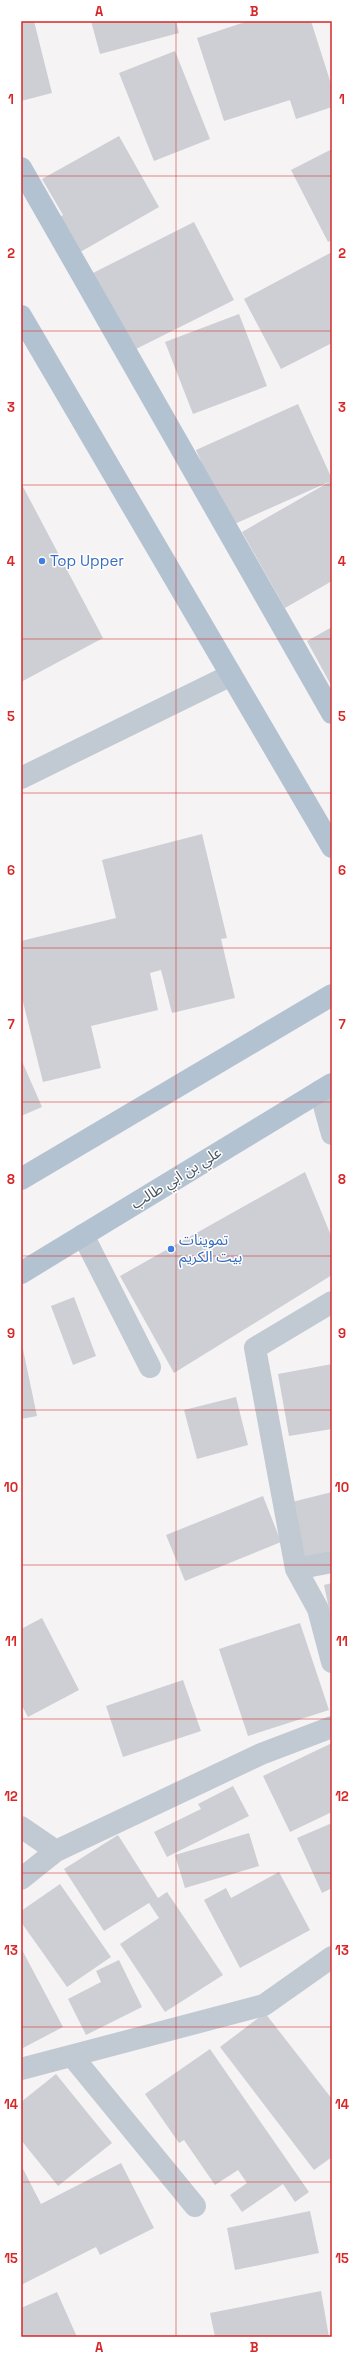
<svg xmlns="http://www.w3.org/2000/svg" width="353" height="2358" viewBox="0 0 353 2358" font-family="'Space Grotesk','Noto Sans Arabic',sans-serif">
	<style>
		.building { fill: #cdcfd5 }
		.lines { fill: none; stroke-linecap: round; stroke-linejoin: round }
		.minor { stroke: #c1cad2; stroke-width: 22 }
		.major { stroke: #b3c2d1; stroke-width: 22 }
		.grid { fill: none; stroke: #d62828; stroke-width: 1; stroke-opacity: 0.55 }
		.shop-dot { fill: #3f7fe0; stroke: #fff; stroke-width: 1.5 }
		.labels { text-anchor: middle; stroke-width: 3; stroke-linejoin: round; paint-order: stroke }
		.shop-label { font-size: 15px; fill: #366cbe; stroke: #fff; text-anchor: start }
		.street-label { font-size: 15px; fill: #4a5661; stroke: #fff }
		.neatline { fill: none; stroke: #d62828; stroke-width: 1.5 }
		.grid-label { font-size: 13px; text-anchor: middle; font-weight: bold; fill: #d62828 }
	</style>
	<rect width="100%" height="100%" fill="#f5f3f3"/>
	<path class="building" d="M21 21H34L52 93 21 101Z
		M91 21H176L179 33 100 54Z
		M248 21H311L332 87V107L296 119 290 100 224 121 197 38Z
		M175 51 210 139 154 161 119 73Z
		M119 136 159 207 75 255 55 220 63 215 42 179Z
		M332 149V240L328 242 291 170Z
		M194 222 234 300 130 352 91 274Z
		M332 252V343L281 369 244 299Z
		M239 314 267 386 193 414 165 342Z
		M298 404 332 479V581L285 608 242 532 331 481 230 526 196 450Z
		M21 483 103 638 21 682Z
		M332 627V687L307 641Z
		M202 834 227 938 221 939 235 998 172 1013 161 970 150 973 158 1010 91 1026 101 1068 43 1082 21 994V941L116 918 102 860Z
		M21 1059 42 1107 21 1116Z
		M305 1172 332 1238V1275L174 1373 120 1276Z
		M74 1297 96 1356 73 1365 51 1306Z
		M21 1340 37 1416 21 1419Z
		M332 1364V1429L289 1436 278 1374Z
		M236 1397 248 1445 197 1459 184 1410Z
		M332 1492V1551L301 1558 288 1503Z
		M263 1496 281 1542 185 1581 166 1535Z
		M332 1583V1618H331L324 1585Z
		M42 1618 79 1690 28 1717 21 1704V1629Z
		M300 1623 329 1710 248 1736 219 1649Z
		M183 1680 201 1731 123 1757 106 1706Z
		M332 1743V1812L290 1832 263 1776Z
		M233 1786 249 1816 167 1857 154 1832 201 1809 198 1804Z
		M332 1823V1888L322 1893 297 1838Z
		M249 1833 259 1866 185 1888 175 1855Z
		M118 1835 158 1898 167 1892 223 1975 165 2012 120 1944 159 1918 149 1903 104 1931 64 1869Z
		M279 1872 310 1930 240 1968 204 1900 226 1888 231 1898Z
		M60 1884 111 1957 67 1987 21 1922V1911Z
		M21 1948 63 2027 21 2049Z
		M119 1960 142 2007 86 2035 68 1999 101 1982 96 1971Z
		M265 2013 332 2099V2157L314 2170 220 2047Z
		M210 2049 309 2192 295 2202 283 2184 242 2212 230 2195 247 2183 238 2170 215 2185 184 2140 179 2143 145 2094Z
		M56 2074 112 2143 58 2186 21 2140V2102Z
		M121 2163 154 2228 100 2255 96 2247 21 2285V2165L41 2204Z
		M310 2211 319 2253 235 2270 227 2228Z
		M321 2291 329 2337H215L210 2313Z
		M57 2292 77 2337H21V2308Z"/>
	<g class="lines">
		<path class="minor" d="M21 778 231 675
			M320 1091 332 1134
			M83 1235 150 1367
			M332 1302 255 1348 296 1569 318 1609 332 1662
			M296 1569 332 1562
			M21 1827 56 1851
			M21 1879 56 1851 261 1754 332 1727
			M72 2056 195 2206
			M21 2069 264 2005 332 1957"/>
		<path class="major" d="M21 168 332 713
			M21 316 332 847
			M21 1179 332 995
			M21 1273 332 1084"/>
	</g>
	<path class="grid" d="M176 21V2337M21 176H332M21 331H332M21 485H332M21 639H332M21 793H332M21 948H332M21 1102H332M21 1256H332M21 1410H332M21 1565H332M21 1719H332M21 1873H332M21 2027H332M21 2182H332"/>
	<g class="shop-dot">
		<circle cx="42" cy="561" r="4"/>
		<circle cx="171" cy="1249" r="4"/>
	</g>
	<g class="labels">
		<g class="shop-label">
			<text x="50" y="566">Top Upper</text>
			<text x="179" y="1245">تموينات<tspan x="179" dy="17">بيت الكريم</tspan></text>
		</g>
		<g class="street-label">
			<text transform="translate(176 1178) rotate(-32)" y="5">علي بن ابي طالب</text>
		</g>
	</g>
	<rect width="353" height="2358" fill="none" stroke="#ffffff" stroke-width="44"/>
	<rect x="22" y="22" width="309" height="2314" class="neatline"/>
	<g class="grid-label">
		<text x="99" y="16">A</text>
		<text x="254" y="16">B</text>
		<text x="11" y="104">1</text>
		<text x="342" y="104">1</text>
		<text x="11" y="258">2</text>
		<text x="342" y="258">2</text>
		<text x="11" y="412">3</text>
		<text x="342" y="412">3</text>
		<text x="11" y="566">4</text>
		<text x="342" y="566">4</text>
		<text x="11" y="721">5</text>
		<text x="342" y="721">5</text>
		<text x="11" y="875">6</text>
		<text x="342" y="875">6</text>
		<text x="11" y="1029">7</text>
		<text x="342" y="1029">7</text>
		<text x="11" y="1184">8</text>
		<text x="342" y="1184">8</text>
		<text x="11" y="1338">9</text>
		<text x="342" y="1338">9</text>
		<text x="11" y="1492">10</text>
		<text x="342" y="1492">10</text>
		<text x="11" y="1646">11</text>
		<text x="342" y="1646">11</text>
		<text x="11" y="1801">12</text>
		<text x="342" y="1801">12</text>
		<text x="11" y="1955">13</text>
		<text x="342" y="1955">13</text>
		<text x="11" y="2109">14</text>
		<text x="342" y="2109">14</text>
		<text x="11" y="2263">15</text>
		<text x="342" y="2263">15</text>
		<text x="99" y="2352">A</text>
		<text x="254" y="2352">B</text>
	</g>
</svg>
